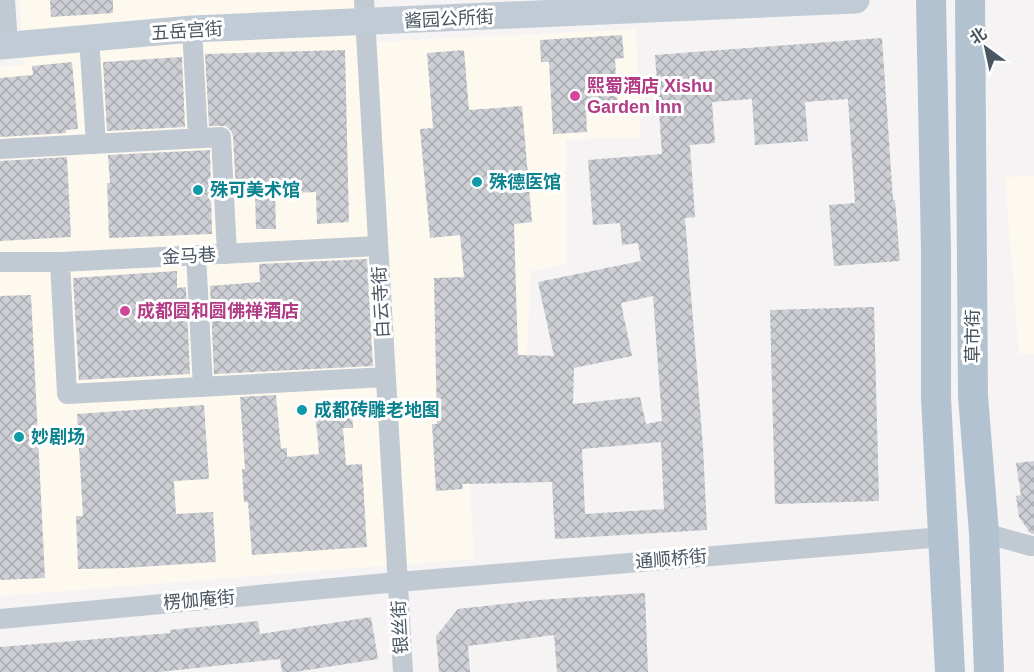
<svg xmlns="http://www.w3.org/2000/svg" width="1034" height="672" viewBox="0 0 1034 672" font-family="Arial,'Noto Sans SC',sans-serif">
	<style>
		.commercial { fill: #fdf9ef }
		.building { fill: url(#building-cross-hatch); fill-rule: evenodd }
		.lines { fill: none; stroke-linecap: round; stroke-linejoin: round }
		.street { stroke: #c1cad2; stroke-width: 20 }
		.secondary { stroke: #c1cbd6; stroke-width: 27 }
		.primary { stroke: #b3c2d1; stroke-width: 30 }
		.hotel-dot { fill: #d1479c; stroke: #fff; stroke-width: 2 }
		.culture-dot { fill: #0f9aa8; stroke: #fff; stroke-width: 2 }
		.labels { text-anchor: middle; stroke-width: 6; stroke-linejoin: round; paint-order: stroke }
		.street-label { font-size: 18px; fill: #4a5661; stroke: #fff }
		.hotel-label { font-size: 18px; font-weight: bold; fill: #b23c85; stroke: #fff; text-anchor: start }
		.culture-label { font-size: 18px; font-weight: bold; fill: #0d838f; stroke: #fff; text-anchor: start }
	</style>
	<defs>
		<pattern id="building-cross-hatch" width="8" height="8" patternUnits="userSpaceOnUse" patternTransform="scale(1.5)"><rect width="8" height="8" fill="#cdcfd5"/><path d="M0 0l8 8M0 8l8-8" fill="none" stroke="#a8abb0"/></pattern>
	</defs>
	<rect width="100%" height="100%" fill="#f5f3f3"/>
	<path class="commercial" d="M19 0H354L357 43 636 29 640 137 566 140V264L531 271 524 411 466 419 474 559 0 596V67L24 65Z
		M1034 176V353L1019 354 1005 177Z"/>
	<path class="building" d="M50 0H113V13L51 17Z
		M622 35 624 58 615 59 618 108 586 110 587 132 553 134 549 62H541L540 40Z
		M882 38 893 200H895L900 261 834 266 829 205 855 203 848 99 805 102 808 141 755 145 752 99 712 102 715 143 690 145 695 217 685 218 703 447 707 530 555 539 552 482 462 484 463 489 436 491 432 424H437L434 278 464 277 460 235 430 238 420 129 433 128 427 53 464 50 469 110 522 106 532 222 514 224 518 355 554 356 538 282 641 261 638 243 622 245 620 223 593 225 588 160 662 154 655 55ZM653 296 662 421 646 424 640 397 573 404 574 368 632 356 621 303ZM661 442 664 509 585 514 582 449Z
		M345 50 349 222 317 224 316 192 275 194 276 229H256L255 192H236L233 136 231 131 226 126H209L205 54Z
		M182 57 185 127 107 131 103 62Z
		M72 62 78 129 66 130V133L0 137V78L33 75 32 66Z
		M210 150 212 234 109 238 107 183H110L108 155Z
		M67 157 71 237 0 241V161Z
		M367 259 373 366 214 374 210 286 260 282 259 264Z
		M177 271V288L186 287 190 374 79 380 73 278Z
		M31 295 45 578 0 580V296Z
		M874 307 879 501 775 504 770 310Z
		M276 395 281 449 287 448V457L319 454 315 410 352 407 353 428H343L346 465 362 464 367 547 252 555 248 502H244L242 469H245L240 397Z
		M204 405 209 479 174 481 176 514 213 512 216 562 124 568 78 569 76 516H83L77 414Z
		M1034 461V534H1033L1030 533 1019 517 1016 496 1021 495 1016 463Z
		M645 593 648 672H557L554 635 468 646 470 672H439L436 636 458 609 538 600Z
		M371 617 378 659 295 672H282L280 659 159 672H0V647L171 633 170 630 258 621 260 634Z"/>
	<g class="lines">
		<path class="street" d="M5 0 8 45
			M364 0 403 672
			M192 29 198 138
			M89 38 96 144
			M0 149 221 137 227 254
			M196 255 203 387
			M0 262H60L378 246
			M60 262 67 394 386 377
			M984 533 1031 546H1034
			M0 619 398 582 943 537"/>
		<path class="secondary" d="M0 46 192 29 856 0"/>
		<path class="primary" d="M931 0 936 250V397L950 672
			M970 0 973 396 984 533 989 672"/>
	</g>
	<g class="hotel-dot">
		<circle cx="575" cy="96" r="6"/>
		<circle cx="125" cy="311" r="6"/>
	</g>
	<g class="culture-dot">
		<circle cx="477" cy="182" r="6"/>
		<circle cx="198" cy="190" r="6"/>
		<circle cx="302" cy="410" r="6"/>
		<circle cx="19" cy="437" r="6"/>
	</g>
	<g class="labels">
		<g class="street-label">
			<text transform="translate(449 19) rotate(-3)" y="6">酱园公所街</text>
			<text transform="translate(187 31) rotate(-4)" y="6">五岳宫街</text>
			<text transform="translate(189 256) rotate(-3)" y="6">金马巷</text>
			<text transform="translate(381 302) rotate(-93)" y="6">白云寺街</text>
			<text transform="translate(973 336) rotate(-90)" y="6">草市街</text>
			<text transform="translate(671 559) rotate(-5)" y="6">通顺桥街</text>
			<text transform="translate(199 600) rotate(-5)" y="6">楞伽庵街</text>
			<text transform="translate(400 627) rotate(-93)" y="6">银丝街</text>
		</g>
		<g class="hotel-label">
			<text x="587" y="92">熙蜀酒店 Xishu<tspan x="587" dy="21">Garden Inn</tspan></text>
			<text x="137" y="317">成都圆和圆佛禅酒店</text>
		</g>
		<g class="culture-label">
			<text x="489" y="188">殊德医馆</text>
			<text x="210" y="196">殊可美术馆</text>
			<text x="314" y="416">成都砖雕老地图</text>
			<text x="31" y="443">妙剧场</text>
		</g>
	</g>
	<g transform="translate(986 48) rotate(327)" stroke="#ffffff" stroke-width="4.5" paint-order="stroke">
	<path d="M0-4.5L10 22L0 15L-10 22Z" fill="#4a5661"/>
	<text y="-9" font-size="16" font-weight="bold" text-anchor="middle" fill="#4a5661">北</text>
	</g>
</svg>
